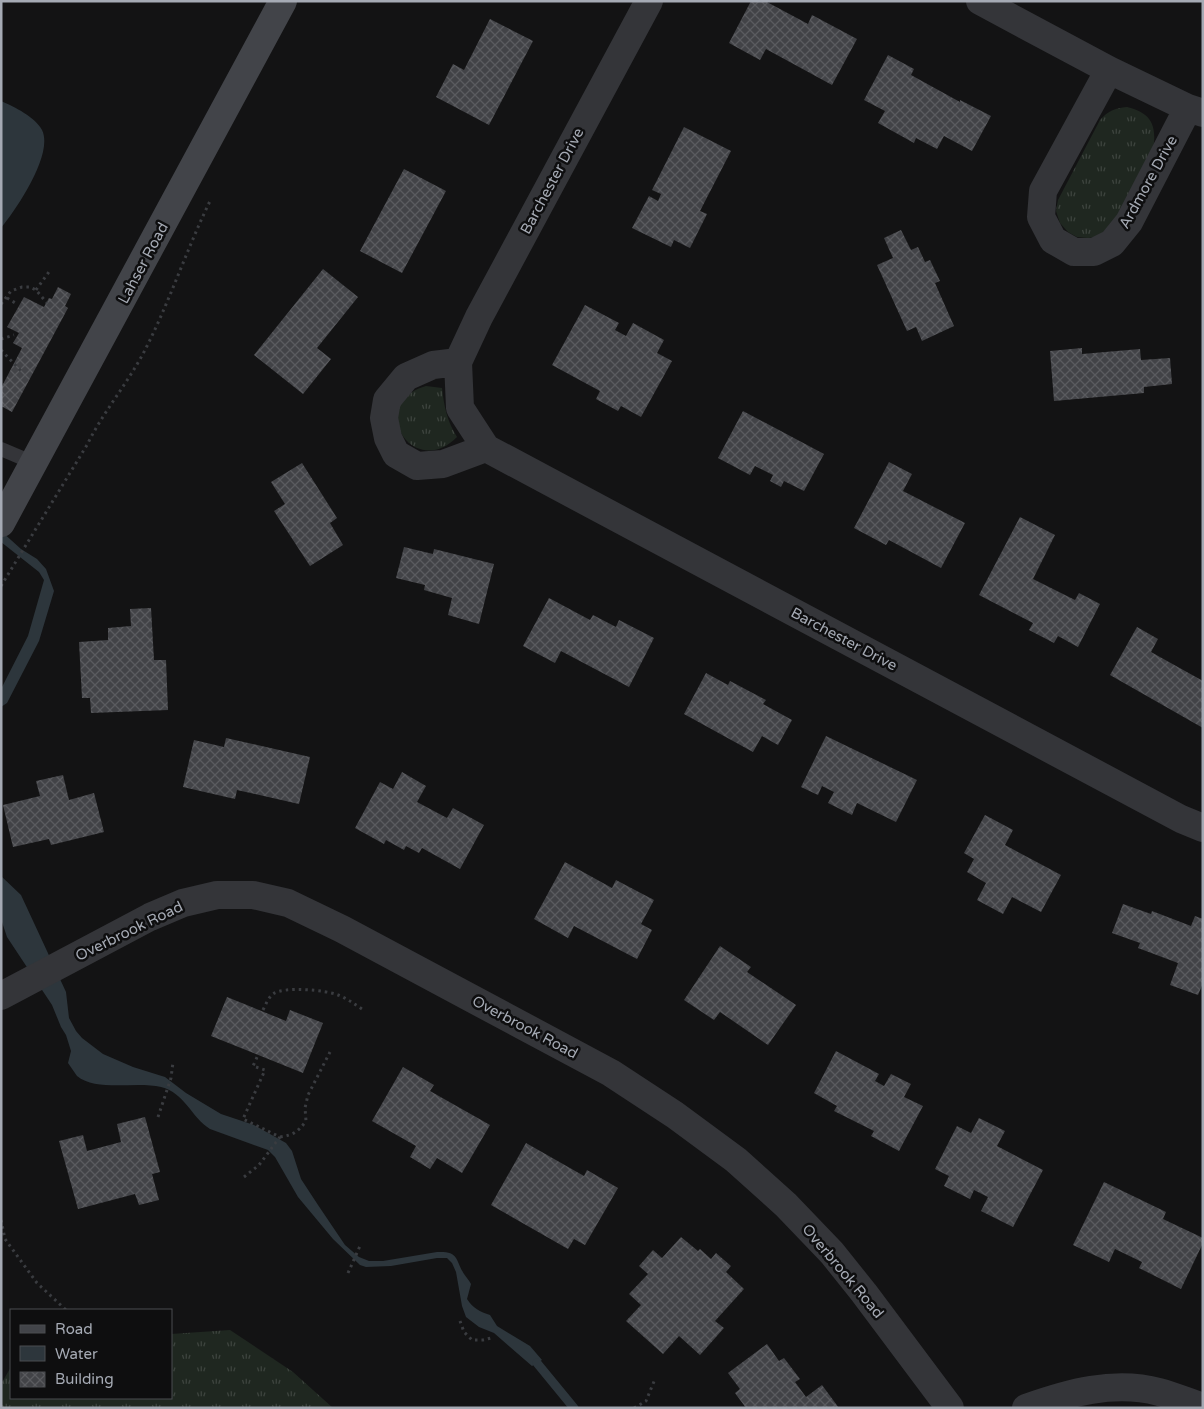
<svg xmlns="http://www.w3.org/2000/svg" width="1204" height="1409" viewBox="0 0 1204 1409" font-family="'Varela Round',sans-serif">
	<style>
		.grass { fill: url(#grass-tufts) }
		.water { fill: #2d363c }
		.lines { fill: none; stroke-linecap: round; stroke-linejoin: round }
		.stream { stroke: #2d363c; stroke-width: 9 }
		.building { fill: url(#building-cross-hatch) }
		.path { stroke: #3a3c40; stroke-width: 3; stroke-dasharray: 2.5 4; stroke-linecap: butt }
		.lane { stroke: #343539; stroke-width: 14 }
		.street { stroke: #343539; stroke-width: 28 }
		.secondary { stroke: #424449; stroke-width: 28 }
		.labels { text-anchor: middle; stroke-width: 5; stroke-linejoin: round; paint-order: stroke }
		.street-label { font-size: 15px; fill: #a5aab4; stroke: #0e0e0f }
	</style>
	<defs>
		<pattern id="grass-tufts" width="24" height="20" patternUnits="userSpaceOnUse" patternTransform="scale(1.25)"><rect width="24" height="20" fill="#1f2720"/><path d="M3 7l-1-3M5 7V3M7 7l1-3M15 17l-1-3M17 17v-4M19 17l1-3" fill="none" stroke="#3d443e"/></pattern>
		<pattern id="building-cross-hatch" width="8" height="8" patternUnits="userSpaceOnUse" patternTransform="scale(1.25)"><rect width="8" height="8" fill="#424347"/><path d="M0 0l8 8M0 8l8-8" fill="none" stroke="#5a5b5f"/></pattern>
	</defs>
	<rect width="100%" height="100%" fill="#131314"/>
	<path class="grass" d="M1127 107C1152 113 1157 126 1153 150L1112 225 1097 237 1088 238 1077 237 1068 232 1060 223 1056 211 1058 200 1100 120C1108 111 1115 108 1127 107Z
		M426 386 442 388C444 406 447 421 457 437 414 481 364 404 426 386Z
		M230 1330 293 1372 333 1408H1V1384L11 1367V1398H171V1334Z"/>
	<path class="water" d="M1 101C15 107 35 117 42 130 54 154 16 210 1 228Z
		M1 531 21 549 37 559 46 569 54 591 39 641 7 703 1 707V689L28 636 44 580 39 572 1 542Z
		M1 876 21 895 66 992 69 1018 76 1031 82 1038 103 1054 133 1067 165 1077 186 1093 221 1114 254 1125 286 1143 292 1151 301 1179 318 1205 345 1245 359 1257 369 1261H383L437 1252C459 1251 455 1259 464 1274 466 1277 469 1280 471 1284L467 1299C473 1308 480 1312 490 1315L497 1326 530 1346 542 1360 532 1366 494 1333 479 1327 466 1317 462 1306 456 1272 452 1263 447 1258H437L391 1266 366 1267 360 1265 333 1239 298 1197 275 1157 268 1150 210 1129C191 1117 185 1093 161 1087 137 1081 96 1092 77 1076 74 1072 71 1067 68 1063L71 1051 66 1035 61 1027 52 1005 7 937 1 919Z"/>
	<g class="lines">
		<path class="stream" d="M537 1363 574 1408"/>
	</g>
	<path class="building" d="M751 1H765L808 24 812 15 857 39 832 85 766 49 760 60 729 43Z
		M490 19 533 41 489 125 436 97 453 64 464 70Z
		M888 55 914 69 911 75 960 102V100L991 116 972 151 944 136 937 149 916 138 914 143 878 123 885 111 864 100Z
		M684 127 731 151 700 211 707 214 690 248 674 240 671 247 632 228 649 196 658 201 661 194 652 190Z
		M404 169 446 191 402 273 360 251Z
		M901 230 911 250 918 247 925 262 930 260 940 281 935 283 954 326 922 341 916 327 907 331 877 265 893 258 884 238Z
		M323 269 358 297 317 348 331 359 303 394 254 355Z
		M58 287 71 294 65 306 68 308 12 412 1 406V388L22 348 13 343 19 333 7 327 24 297 44 307 49 298 52 299Z
		M585 305 619 323 615 330 626 336 633 323 664 340 657 353 672 361 641 417 621 406 618 411 596 399 600 391 552 365Z
		M1082 348V354L1140 349 1141 360 1170 358 1172 384 1144 387V393L1054 401 1050 351Z
		M743 411 824 454 804 491 784 481 781 487 770 481 773 475 755 466 750 475 718 458Z
		M889 462 912 474 903 491 965 523 941 568 889 540 886 545 854 528Z
		M302 463 337 518 330 523 343 545 310 566 274 511 285 504 271 482Z
		M1020 517 1055 535 1033 579 1075 600 1079 593 1100 604 1078 647 1058 636 1054 643 1029 630 1033 623 979 595Z
		M404 547 433 554 434 549 494 564 479 624 448 615 452 598 424 590 425 585 396 578Z
		M549 598 590 620 593 615 616 627 619 620 654 638 629 687 561 651 555 663 523 646Z
		M151 608 154 660H166L168 710 91 713 90 698H82L79 642 108 640V628L131 626 130 609Z
		M1137 627 1158 639 1151 652 1203 681V728L1110 675Z
		M706 673 728 685 730 681 766 700 763 704 792 720 778 745 762 736 753 752 684 714Z
		M826 736 917 780 896 822 857 803 852 815 828 803 834 792 822 786 818 795 801 787Z
		M226 738 310 757 299 804 237 790 235 799 183 787 194 740 224 747Z
		M402 772 426 786 417 802 447 818 453 808 484 825 460 869 422 848 419 853 406 846 404 850 386 840 384 844 355 828 380 782 393 789Z
		M63 775 69 800 94 793 104 832 51 845 49 839 13 847 3 805 40 796 36 781Z
		M985 815 1013 830 1005 845 1061 875 1041 912 1012 897 1003 914 977 900 986 883 967 872 974 859 964 853Z
		M565 862 612 888 616 880 654 900 641 924 652 930 637 959 574 926 568 938 534 919Z
		M1123 904 1151 914 1152 911 1191 926 1195 916 1203 919V983L1198 995 1170 985 1178 963 1138 948 1140 943 1112 933Z
		M720 946 751 967 747 972 796 1005 768 1045 720 1012 714 1020 684 1000Z
		M227 997 286 1021 290 1010 323 1023 303 1073 211 1036Z
		M836 1051 879 1074 875 1081 884 1086 891 1074 911 1084 904 1097 923 1106 899 1151 871 1136 874 1131 834 1111 837 1106 814 1093Z
		M403 1067 434 1085 430 1091 490 1125 462 1173 437 1158 430 1169 410 1157 416 1146 372 1121Z
		M145 1117 160 1172 152 1174 159 1200 139 1205 135 1194 78 1209 59 1141 83 1135 87 1151 121 1142 117 1124Z
		M979 1118 1005 1131 997 1146 1043 1170 1013 1227 981 1211 988 1197 974 1190 970 1199 944 1186 949 1176 935 1169 957 1126 971 1133Z
		M526 1143 584 1176 587 1170 618 1188 585 1245 574 1239 568 1249 491 1205Z
		M1104 1182 1166 1212 1163 1219 1203 1238V1243L1181 1289 1139 1268 1142 1262 1115 1249 1109 1262 1073 1245Z
		M681 1237 698 1251 700 1249 711 1259 716 1253 731 1266 726 1272 744 1289 715 1321 724 1328 700 1355 679 1336 663 1354 626 1321 641 1305 629 1294 648 1274 639 1266 653 1250 662 1258Z
		M767 1344 779 1361 784 1358 800 1379 795 1382 806 1397 822 1385 839 1408H746L735 1393 740 1389 728 1373Z"/>
	<g class="lines">
		<path class="path" d="M36 290 51 269
			M7 298 17 304
			M1 304 11 291 22 287H30L36 290 47 303
			M1 339 14 335
			M1 350 21 371
			M1 586 87 445C103 412 128 383 145 350 170 301 187 248 211 199
			M263 1010C266 1004 268 998 273 994 284 986 326 990 338 995 348 999 356 1005 365 1011
			M158 1117 171 1078 173 1062
			M280 1137C293 1135 298 1132 306 1121L305 1108 308 1095 330 1052
			M244 1177 259 1165 280 1137 243 1119 265 1070 253 1066 258 1055
			M1 1220 5 1239 37 1283 66 1310
			M348 1273 360 1246
			M460 1321 464 1332 472 1340H483L491 1338
			M634 1408 646 1401 655 1379"/>
		<path class="lane" d="M1 449 34 463"/>
		<path class="street" d="M649 1 479 317 458 362 460 408 486 448 1181 819 1203 828
			M980 1 1109 70 1188 108 1203 113
			M1109 70 1043 191 1041 217 1053 240 1074 252H1094L1112 243 1129 222 1188 108
			M458 362 433 365 406 377 387 400 384 418 388 438 396 454 417 466 443 464 486 448
			M1 996 150 917 183 903 217 895H253L288 903 342 929 611 1073 675 1115 736 1160 786 1205 832 1253 864 1293 950 1408
			M1026 1408C1068 1393 1114 1380 1159 1392 1174 1396 1188 1402 1203 1407"/>
		<path class="secondary" d="M1 523 283 1"/>
	</g>
	<g class="labels">
		<g class="street-label">
			<text transform="translate(552 181) rotate(-62)" y="5">Barchester Drive</text>
			<text transform="translate(1148 182) rotate(-61)" y="5">Ardmore Drive</text>
			<text transform="translate(143 263) rotate(-62)" y="5">Lahser Road</text>
			<text transform="translate(844 639) rotate(28)" y="5">Barchester Drive</text>
			<text transform="translate(129 931) rotate(-26)" y="5">Overbrook Road</text>
			<text transform="translate(525 1027) rotate(28)" y="5">Overbrook Road</text>
			<text transform="translate(843 1271) rotate(50)" y="5">Overbrook Road</text>
		</g>
	</g>
	<rect width="1204" height="1409" fill="none" stroke="#a5aab4" stroke-width="5"/>
	<rect x="10" y="1309" width="162" height="90" fill="#0e0e0f" stroke="#4a4c51"/>
	<rect x="20" y="1325" width="25" height="8" fill="#424449" stroke="#4a4c51"/>
	<text x="55" y="1334" font-size="15" fill="#a5aab4">Road</text>
	<rect x="20" y="1346" width="25" height="15" fill="#2d363c" stroke="#4a4c51"/>
	<text x="55" y="1359" font-size="15" fill="#a5aab4">Water</text>
	<rect x="20" y="1372" width="25" height="15" fill="url(#building-cross-hatch)" stroke="#4a4c51"/>
	<text x="55" y="1384" font-size="15" fill="#a5aab4">Building</text>
</svg>
